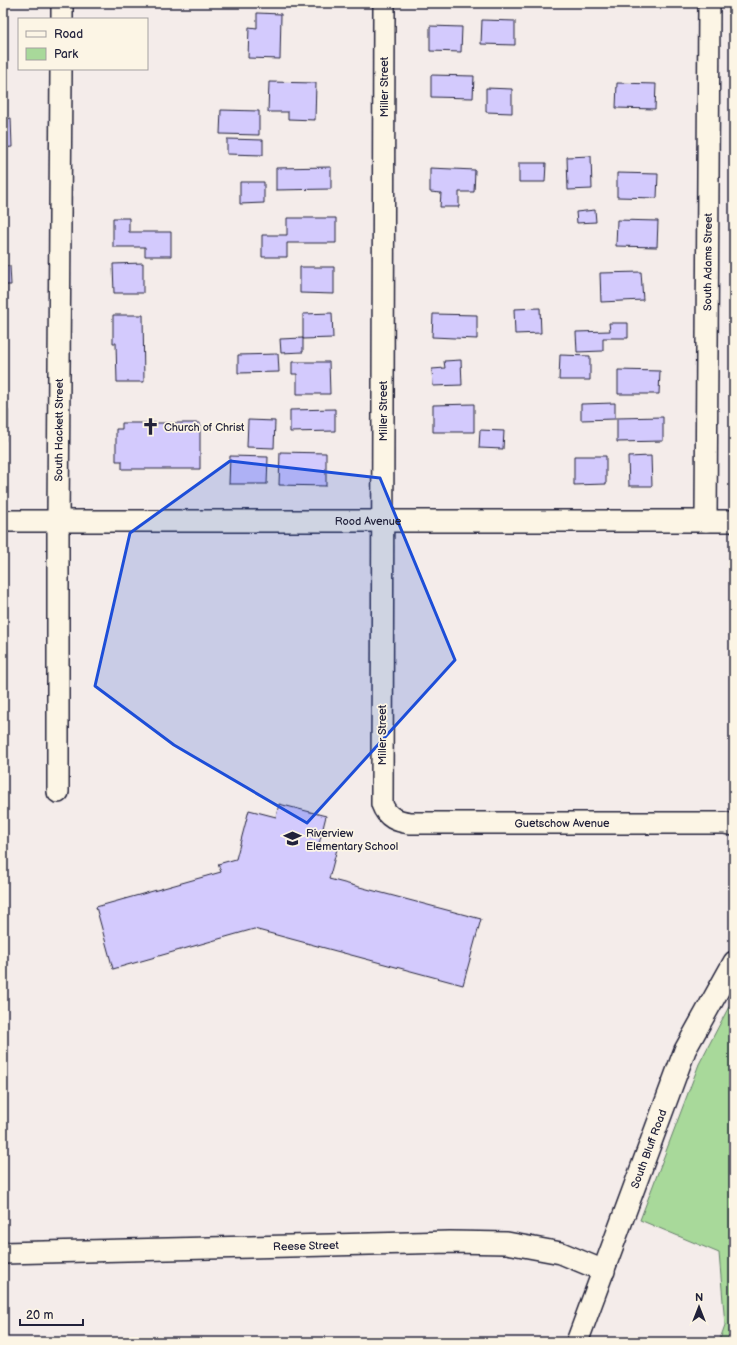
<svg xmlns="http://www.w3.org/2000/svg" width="737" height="1345" viewBox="0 0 737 1345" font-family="'Balsamiq Sans',sans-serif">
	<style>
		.green { fill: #a8d99a; stroke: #657e6a }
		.building { fill: #d3cafd; stroke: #22223b }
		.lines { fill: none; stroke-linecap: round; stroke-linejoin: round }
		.minor-casing { stroke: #22223b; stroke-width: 24 }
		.minor { stroke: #fcf5e5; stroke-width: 21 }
		.marked { fill: #1d4ed8; fill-opacity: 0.2; stroke: #1d4ed8; stroke-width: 3; stroke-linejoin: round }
		.labels { text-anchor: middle; stroke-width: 3.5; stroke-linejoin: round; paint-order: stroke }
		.street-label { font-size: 11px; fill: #22223b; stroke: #fcf5e5 }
		.poi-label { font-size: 11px; fill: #22223b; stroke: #fcf5e5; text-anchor: start }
	</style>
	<rect width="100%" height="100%" fill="#f4ecea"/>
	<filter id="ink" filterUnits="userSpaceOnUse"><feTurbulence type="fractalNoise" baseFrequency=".025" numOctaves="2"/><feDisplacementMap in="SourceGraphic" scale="8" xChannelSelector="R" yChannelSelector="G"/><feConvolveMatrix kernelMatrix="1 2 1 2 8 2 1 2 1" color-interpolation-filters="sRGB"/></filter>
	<g filter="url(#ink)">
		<path class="green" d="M734 997V1342H719L725 1325 719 1253 640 1220 699 1064Z"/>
		<path class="building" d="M257 13 281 14 280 59 248 58 249 27 257 28Z
			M482 20 515 21V45L481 44Z
			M430 26 462 27 461 52 430 51Z
			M431 75 474 76 473 98 431 97Z
			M3 81H6V107H3Z
			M269 82 316 83 315 120 288 119V112H268Z
			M617 83 656 84 655 109 616 108Z
			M486 88 512 89V113L486 112Z
			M221 110 259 111V135L220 134Z
			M11 118 12 147 3 148V119Z
			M227 139 263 140V155L227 154Z
			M591 156 592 189 568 190 567 157Z
			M519 163H546L545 182H519Z
			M331 167V189L276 190V168Z
			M430 168 475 170 474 192H459V207H440L441 193 430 192Z
			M3 173H7L6 202H3Z
			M617 173 658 174 657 198 617 197Z
			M240 182H264V203L240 204Z
			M595 210 596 222 577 223 576 212Z
			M113 218H129V232H171V256H145V247H113Z
			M287 218H336V243H287V257H262V235H287Z
			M617 220 658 221 657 247 616 246Z
			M143 263V293H114L113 264Z
			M3 266H10L11 285H6L7 299H3Z
			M300 267H334V294L300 293Z
			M641 272 643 300 601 302 600 273Z
			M540 308 541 333 515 334 514 309Z
			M332 313 333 338 303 339V314Z
			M433 314 477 315V339L432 337Z
			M113 315H143L144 382H117L116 343H113Z
			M609 323H628V338H603V351L577 352 576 332 610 331Z
			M303 338V352L281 353 280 339Z
			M278 354 279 372 238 373V355Z
			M560 355 590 356V380H559Z
			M461 360 462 385 433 386 432 369 445 368 444 361Z
			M292 362H329L330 394H297V374H292Z
			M618 370 660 371 659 394H618Z
			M615 403V419L581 420V404Z
			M474 404V432H433V405Z
			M335 409V431L290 432V410Z
			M8 410V429H5V441H3V411Z
			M663 417V441L617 442V418Z
			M248 420 275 421 274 448 247 447Z
			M122 423H200V469H122V461H116V429H122Z
			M480 430 504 431 503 449 479 448Z
			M280 452 326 453V486L279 485Z
			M230 456 268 457 267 484H229Z
			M574 456H606V484L574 485Z
			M651 456 652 486H629L628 457Z
			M279 804 326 816 319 844 337 849 329 879 481 919 463 985 254 929 113 969 96 907 221 872 218 864 236 859 249 810 276 817Z"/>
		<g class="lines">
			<defs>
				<g id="minor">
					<path id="s1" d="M384 3 382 804C387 818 397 821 410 823H725L734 825"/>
					<path d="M62 19V3"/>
					<path id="s2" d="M3 521H734"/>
					<path id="s3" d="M706 521 709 3"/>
					<path id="s4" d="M58 792V521L61 69"/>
					<path id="s5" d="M3 1253 450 1242 507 1243 561 1253 604 1271"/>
					<path id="s6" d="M577 1342 685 1050 734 962"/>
				</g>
			</defs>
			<use href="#minor" class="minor-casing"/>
			<use href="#minor" class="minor"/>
		</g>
	</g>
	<path class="marked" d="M230 461 380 478 455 660 307 823 174 745 95 686 130 533Z"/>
	<defs>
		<symbol id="church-bare" viewBox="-9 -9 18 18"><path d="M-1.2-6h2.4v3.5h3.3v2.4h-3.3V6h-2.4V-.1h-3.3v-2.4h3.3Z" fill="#22223b" stroke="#fcf5e5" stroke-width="2.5" paint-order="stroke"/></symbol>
		<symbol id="school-bare" viewBox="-9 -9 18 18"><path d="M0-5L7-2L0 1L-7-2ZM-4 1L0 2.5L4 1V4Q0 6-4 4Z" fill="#22223b" stroke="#fcf5e5" stroke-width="2.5" paint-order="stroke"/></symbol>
	</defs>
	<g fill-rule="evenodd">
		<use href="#church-bare" x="138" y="414" width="25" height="25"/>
		<use href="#school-bare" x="280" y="826" width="25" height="25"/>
	</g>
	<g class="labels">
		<g class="street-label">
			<text transform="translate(384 87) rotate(-90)" y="4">Miller Street</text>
			<text dy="4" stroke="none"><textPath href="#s3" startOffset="259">South Adams Street</textPath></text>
			<text transform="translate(383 411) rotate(-90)" y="4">Miller Street</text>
			<text dy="4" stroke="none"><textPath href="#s4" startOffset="362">South Hackett Street</textPath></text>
			<text dy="4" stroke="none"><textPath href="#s2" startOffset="365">Rood Avenue</textPath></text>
			<text transform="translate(382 735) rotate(-90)" y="4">Miller Street</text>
			<text dy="4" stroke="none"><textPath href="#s1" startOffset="989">Guetschow Avenue</textPath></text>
			<text dy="4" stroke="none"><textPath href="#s6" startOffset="206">South Bluff Road</textPath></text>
			<text dy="4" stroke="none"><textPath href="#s5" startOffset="303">Reese Street</textPath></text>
		</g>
		<g class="poi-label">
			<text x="164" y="431">Church of Christ</text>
			<text x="306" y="837">Riverview<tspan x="306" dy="13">Elementary School</tspan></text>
		</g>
	</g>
	<rect width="737" height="1345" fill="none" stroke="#fcf5e5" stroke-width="16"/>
	<rect x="8" y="8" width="721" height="1329" fill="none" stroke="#22223b" stroke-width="1.5" filter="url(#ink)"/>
	<rect x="18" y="18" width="130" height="52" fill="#fcf5e5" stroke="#a5a1a1"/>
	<rect x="26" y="31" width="20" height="6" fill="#fcf5e5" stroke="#a5a1a1"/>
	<text x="54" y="38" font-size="12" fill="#22223b">Road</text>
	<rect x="26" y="48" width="20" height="12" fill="#a8d99a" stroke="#a5a1a1"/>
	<text x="54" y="58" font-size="12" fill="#22223b">Park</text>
	<g transform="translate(699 1307)" stroke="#fcf5e5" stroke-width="3" paint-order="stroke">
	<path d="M0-3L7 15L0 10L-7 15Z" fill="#22223b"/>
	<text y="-6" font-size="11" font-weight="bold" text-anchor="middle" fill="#22223b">N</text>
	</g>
	<path d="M20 1319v6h63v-6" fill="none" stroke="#22223b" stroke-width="2"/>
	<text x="26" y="1319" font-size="12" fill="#22223b" stroke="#fcf5e5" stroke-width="3" paint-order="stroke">20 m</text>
</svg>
